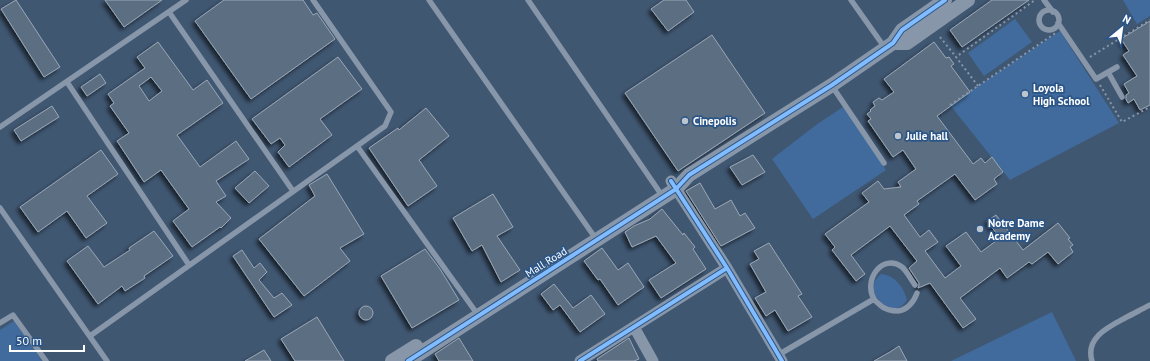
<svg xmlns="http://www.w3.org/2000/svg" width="1150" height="361" viewBox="0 0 1150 361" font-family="'PT Sans',sans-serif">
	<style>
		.green { fill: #406b9c }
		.building { fill: #5b6e82; stroke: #9aa7b6; fill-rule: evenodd; filter: url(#shadow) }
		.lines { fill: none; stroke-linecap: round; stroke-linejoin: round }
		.path { stroke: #8796a8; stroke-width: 2; stroke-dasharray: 2 3; stroke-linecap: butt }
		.service { stroke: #8796a8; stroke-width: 5.5 }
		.minor { stroke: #8796a8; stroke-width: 11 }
		.tertiary { stroke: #8796a8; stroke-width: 14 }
		.cycleway-casing { stroke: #2b5587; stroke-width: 6 }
		.cycleway { stroke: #80bcff; stroke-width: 4 }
		.poi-dot { fill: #bcc4ce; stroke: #2b5587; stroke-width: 1.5 }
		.labels { text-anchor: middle; stroke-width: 3.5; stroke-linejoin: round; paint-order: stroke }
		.poi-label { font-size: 11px; font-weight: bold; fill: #fff; stroke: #2b5587; text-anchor: start }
		.street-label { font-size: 11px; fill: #fff; stroke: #2b5587 }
	</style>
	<defs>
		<filter id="shadow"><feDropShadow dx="-3" dy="3" stdDeviation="2" flood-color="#0009"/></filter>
	</defs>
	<rect width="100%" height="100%" fill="#405772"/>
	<path class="green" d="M1123 0H1150V16L1137 24Z
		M1015 19 1032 42 984 76 968 53Z
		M1060 31 1119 123 1010 180 950 105Z
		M843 107 886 170 813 219 772 159 816 125Z
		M881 274C895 275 904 288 907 300 900 311 891 311 882 303 871 293 870 283 881 274Z
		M1052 312 1076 361H951Z
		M14 321 42 361H0V330Z"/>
	<path class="building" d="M16 0 60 67 44 77 1 9Z
		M105 0H162L124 27Z
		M224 0H303L313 15 317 13 335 39 251 99 195 21Z
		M664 0H686L694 12 668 31 651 9Z
		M992 0H1029L962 47 950 30Z
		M1150 21V105L1140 110 1134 99 1128 103 1126 99V95L1129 93 1124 84 1137 76 1123 55 1129 51 1121 39Z
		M712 35 765 113 678 171 625 93Z
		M158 42 193 90 207 80 223 103 177 135 200 167 236 141 249 159 216 181 226 196 216 202 231 218 221 228 220 227 192 247 173 221 189 209 161 170 144 182 117 141 129 133 110 106 114 103 108 94 145 68 137 57ZM151 77 162 91 149 101 139 86Z
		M934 42 946 58 949 57 954 64 951 66 970 92 937 116 973 164 981 158 985 163 992 157 1003 172 994 179 997 184 975 200 955 174 917 201 919 204 904 215 920 237 929 230 938 242 925 251 945 278 961 266 946 246 966 232 981 252 1000 238 987 221 996 215 1023 250 1058 223 1070 238 1068 239 1073 245 1070 247 1073 252 1058 264 1048 252 1032 264 1029 262 1007 278 1000 268 960 298 976 319 963 328 930 283 918 288 919 285V283L909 268 917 261 890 226 851 255 865 274 856 281 832 250 835 247 825 234 869 202 862 193 878 181 884 189 901 187 898 182 916 169 903 150 893 157 868 121 871 119 867 114 871 111 870 110 875 106 873 102 879 98 882 100 894 92 884 79Z
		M338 57 362 89 320 119 332 135 289 167 278 152 285 145 280 138 271 144 252 119Z
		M100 74 106 83 87 96 81 87Z
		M52 106 59 117 21 141 14 130Z
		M426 108 449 136 419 160 437 186 408 206 369 148 398 128 399 130Z
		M101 150 118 174 87 196 107 223 86 238 67 211 38 232 20 207Z
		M753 155 765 172 742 185 730 167Z
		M255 171 269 186 249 203 235 188Z
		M327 174 364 234 340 248 350 261 304 296 259 239 315 196 309 185Z
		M700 183 715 209 731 200 740 216 745 213 755 228 721 246 686 191Z
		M493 194 513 227 497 236 520 270 501 282 482 245 472 251 453 218Z
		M662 209 683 235 684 233 695 247 693 249 706 269 661 298 649 280 676 263 656 236 632 247 625 232 634 226 650 219Z
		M154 231 173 256 144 276 145 278 125 291 122 286 98 304 67 261 88 246 104 267 130 250 129 248Z
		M769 243 802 294 798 296 812 317 788 331 775 310 766 316 755 298 766 292 750 264 759 259 754 251Z
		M602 248 618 270 628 263 644 287 618 305 600 279 598 280 584 261Z
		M425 249 440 269 459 300 412 328 381 276Z
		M242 250 254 268 260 263 267 272 259 280 274 298 282 293 292 305 274 317 233 256Z
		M554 284 573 308 591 295 605 314 580 332 560 305 553 310 541 294Z
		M359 313a7 7 0 1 1 14 0a7 7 0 1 1-14 0Z
		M317 317 344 361H295L281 339Z
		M459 338 473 361H439L435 354Z
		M629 338 639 359 634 361H598L597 359Z
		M899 346 907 361H874L890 352Z
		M264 350 271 361H245Z"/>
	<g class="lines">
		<path class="path" d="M940 37 956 57
			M1090 57 1150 20
			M1100 85 1122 122 1150 107
			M978 86 956 57 1035 0
			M950 105 1057 32"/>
		<path class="service" d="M429 0 596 239
			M528 0 663 197
			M851 0 885 48
			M1044 0 1053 12
			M1039 20a10 10 0 1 1 20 0a10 10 0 1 1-20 0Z
			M169 12 293 191
			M1058 23 1096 79 1117 67
			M1108 72 1122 97
			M67 82 189 265
			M832 86 884 163
			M0 127 186 0
			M357 146 478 315
			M0 208 107 361
			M915 285C911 280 907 271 902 267 882 253 863 280 874 299 875 301 878 303 880 305 884 309 892 311 898 311 907 310 914 302 917 293
			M0 323 13 315 46 361
			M90 336 385 126 391 112 313 0
			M778 355 874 299
			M1092 361C1085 338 1108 327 1125 318 1133 314 1142 309 1150 305"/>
		<path class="minor" d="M671 181 727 268 782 361
			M634 327 653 361
			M580 361 727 268"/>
		<path class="tertiary" d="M893 43H907L968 0
			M392 361 416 346
			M408 361 676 189 689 175 832 85 893 43 902 30 945 0"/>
		<defs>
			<path id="cycleway" d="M671 181 727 268 782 361
				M408 361 676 189 689 175 832 85 893 43 902 30 945 0
				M580 361 727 268"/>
		</defs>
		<use href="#cycleway" class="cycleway-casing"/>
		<use href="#cycleway" class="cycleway"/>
	</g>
	<g class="poi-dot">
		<circle cx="1025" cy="94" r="4"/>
		<circle cx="685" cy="121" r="4"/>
		<circle cx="898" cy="136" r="4"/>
		<circle cx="980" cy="229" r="4"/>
	</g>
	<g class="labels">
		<g class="poi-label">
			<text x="1033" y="92">Loyola<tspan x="1033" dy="13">High School</tspan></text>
			<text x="693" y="125">Cinepolis</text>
			<text x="906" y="140">Julie hall</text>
			<text x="988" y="227">Notre Dame<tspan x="988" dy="13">Academy</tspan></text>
		</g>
		<g class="street-label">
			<text transform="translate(546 262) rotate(-32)" y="4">Mall Road</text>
		</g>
	</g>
	<g transform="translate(1122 28) rotate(29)" stroke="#2b5587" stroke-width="3" paint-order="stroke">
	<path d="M0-3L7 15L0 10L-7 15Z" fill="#ffffff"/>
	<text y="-6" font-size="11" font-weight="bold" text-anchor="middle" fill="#ffffff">N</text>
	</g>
	<path d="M10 345v6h74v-6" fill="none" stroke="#ffffff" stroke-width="2"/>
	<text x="16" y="345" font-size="12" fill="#ffffff" stroke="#2b5587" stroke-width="3" paint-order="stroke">50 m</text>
</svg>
